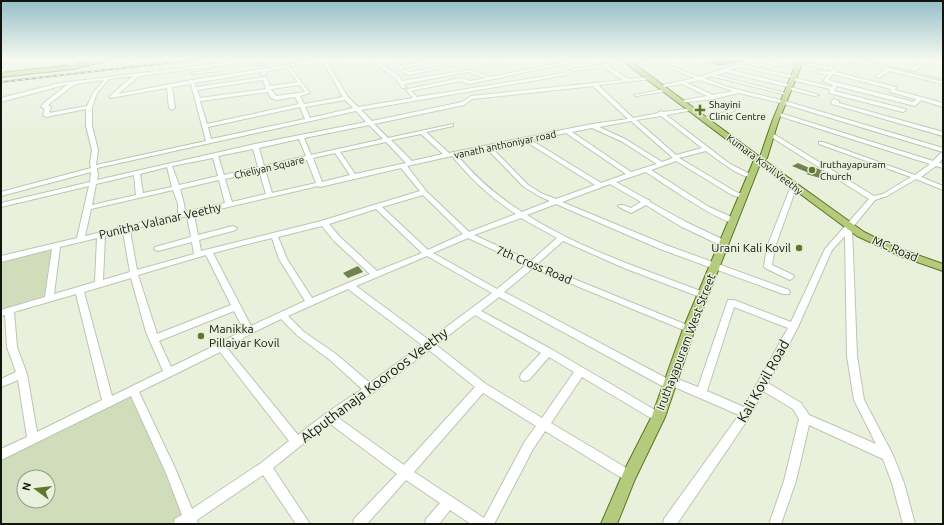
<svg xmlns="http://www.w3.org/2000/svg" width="944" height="525" viewBox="0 0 944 525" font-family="Ubuntu,sans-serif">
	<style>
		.green { fill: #cfddbb; fill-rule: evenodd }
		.building { fill: #6f824f }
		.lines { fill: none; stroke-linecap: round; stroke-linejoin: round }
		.minor-casing { stroke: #bdc5b1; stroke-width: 2 }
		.major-casing { stroke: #5b751e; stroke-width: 2 }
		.minor { fill: #fff; fill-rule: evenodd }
		.major { fill: #b4cb7d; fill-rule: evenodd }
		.rail-casing { stroke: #606559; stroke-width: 2 }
		.rail { stroke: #e9f1dd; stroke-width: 1; stroke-dasharray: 3.5; stroke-linecap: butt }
		.poi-dot { fill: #5e782a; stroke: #e9f1dd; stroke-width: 1.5 }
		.labels { text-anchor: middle; stroke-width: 3; stroke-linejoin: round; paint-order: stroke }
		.far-poi-label { font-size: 10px; fill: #12150e; stroke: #e9f1dd; text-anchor: start }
		.far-street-label { font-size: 10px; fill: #12150e; stroke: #e9f1dd }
		.street-label { font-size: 12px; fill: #12150e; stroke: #e9f1dd }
		.poi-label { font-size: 12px; fill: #12150e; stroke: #e9f1dd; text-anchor: end }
		.near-street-label { font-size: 14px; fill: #12150e; stroke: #e9f1dd }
	</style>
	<rect width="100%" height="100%" fill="#e9f1dd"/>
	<path class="green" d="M861 59 943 78V82L859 60Z
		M52 248 47 297 1 312V260Z
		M131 395 183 515 170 524H1V459ZM24 477H48V501H24Z"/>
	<path class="building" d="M720 59H746V60L720 66 710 63Z
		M798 163 814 170 816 168 821 170 822 171 820 172 825 174 820 178 806 174 809 173 792 166Z
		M358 266 363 272 348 278 343 273Z"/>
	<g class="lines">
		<defs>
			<path id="minor" d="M11 59H15L1 75V71Z
				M70 59H74L75 68 71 67Z
				M107 59H111L116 66 144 59H150L115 69Z
				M154 59H159L156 62H152V61Z
				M253 59H264L262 60 139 76 118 94 192 80 288 65 310 93 300 96 304 104 343 97 323 62 293 66 291 65V64L329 59H339L327 62 348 97 358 107 413 98 406 90 408 89 461 78 470 81 486 78 468 72 404 84 406 87 404 88H402L395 78 374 63 373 61C377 60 403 59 409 59L393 63 398 66 441 59H450L401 68 409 72 457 64 459 65 408 75 386 62 380 63 399 76 402 81 468 70 491 77 579 59H586L584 60 469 84 460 81 411 91 417 97 565 73 572 69 627 61 629 62V63L608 66 628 79 649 77H651V79L598 85 633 118 658 113 660 111 663 112 693 108V110L666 115 730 164 754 176 753 177C741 179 716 158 706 151L679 158 736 192 745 195 746 196 743 198 732 195 676 161 651 170 709 207 736 219 737 221 736 223C723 225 660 181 646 172L616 182 646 199 649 200 650 202 686 222 726 241 727 243 726 245H720L680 226 646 205 631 213 619 207 618 206 619 205H623L631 208 641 202 610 184 562 202 666 245 789 290 790 292 789 294H783L660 249 556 204 527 215C582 250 646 270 706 293L707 295 706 297H700L624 268 563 241 537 264 692 327 694 329 692 331H686L533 268 504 292 666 378 670 376 698 387 728 300H734L791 322 825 249 869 199 768 135V133H772L874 196 883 194 911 177 819 144V142H823L915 175 930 164 776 115V113H780L933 161 941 153 943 152V158L939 163 943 164V168L936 166 921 177 943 186V190L916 179 887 196 875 200 852 228 857 356 864 400 893 455 904 483 915 524H903L892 483 883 459 809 425 796 481 781 524H769L784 481 799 419 793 409 763 391 750 416 677 524H663L664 519 739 415 672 386 668 388 664 387 499 297 481 311 551 349 662 414 663 417 662 420 658 422 654 420 582 377 551 423 633 472 635 476 633 480 629 482 625 480 545 431 533 449 494 524H471L450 510 439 524H425L426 519 440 503 406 480 367 524H353L354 519 397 474 329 423 273 468 310 524H296L263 475 197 520 198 524H174L175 519 182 515 166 473 131 396 1 460V449L27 437 18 380 1 387V379L16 372 7 347 5 315 1 316V310L45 297 52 249 1 262V256L77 238 89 186 1 207V203L90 182 91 172 1 196V192L91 168 90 163 92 150 86 126V109L46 117 43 115 45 109 41 107 44 103 68 84 1 102V98L60 83ZM603 67 623 80 471 96 462 102 372 121 361 110 566 75 573 71ZM287 68 298 82 270 86 267 78 265 77 196 87 194 83 261 72 262 75H264L266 74V71ZM133 76 110 96V98L167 88 169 108 172 110 175 108 172 87 191 84 206 141 96 165 98 150 92 126V107L97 93 109 79ZM104 80 93 93 87 106 49 113 51 107 48 105 75 84ZM263 80 266 89 200 98 197 90ZM300 85 305 92 276 96 271 89ZM593 86 628 119 592 124 449 153 426 132 453 126V124L388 138 374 124 464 105 472 99ZM268 92 271 98 276 100 295 97 299 104 207 124 200 101ZM345 100 353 108 310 118 305 107ZM300 107 305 119 211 139 208 127ZM356 111 366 122 255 144 97 180 98 175 97 168ZM661 116 702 148 676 155 636 120ZM631 121 673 158 662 162 625 139 599 127ZM369 125 383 139 311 155 304 138ZM592 128 621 141 657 164 631 172 572 132ZM566 133 626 174 601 183 531 140ZM421 134 443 154 412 161 391 140ZM299 139 306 156 264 166 259 148ZM525 141 595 185 556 199 543 194 528 185 492 148ZM386 142 406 163 355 174 340 152ZM253 149 258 167 224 175 218 156ZM487 149 524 187 539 196 550 201 522 212C497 196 476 178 457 155ZM335 153 350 175 322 182 313 158ZM452 156C471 179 491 198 516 214L469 232 426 191 407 166ZM213 158 218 176 179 185 172 166ZM307 160 316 183 272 193 265 169ZM167 167 172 187 143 193 140 174ZM401 168 420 191 321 221 201 251 199 240 236 230 237 228 233 226 198 235 194 215 318 186 320 187ZM259 171 266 194 232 202 225 179ZM134 175 136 195 92 205 96 184ZM219 180 225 203 185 212 184 204 180 189ZM173 190 178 204V214L85 236 91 209ZM423 195 463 234 428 250 382 207ZM376 209 422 253 377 271 340 237 329 224ZM187 216 191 237 155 247 154 249 158 251 192 242 194 254 137 270 130 230ZM521 218 557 238 531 261 474 235ZM322 226 334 241 370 274 312 298 287 259 278 237ZM123 232 130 272 103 280 105 236ZM845 236 847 356 854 400 876 444 809 415 801 403 768 383 798 327 832 250ZM97 238 95 282 54 294 60 247ZM272 238 279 259 305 301 251 326 213 253ZM468 238 526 265 497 289 433 253ZM206 255 231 305 157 334 138 275ZM427 256 492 293 429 340 356 286ZM131 278 146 332 163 371 112 396 84 292ZM348 289 422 345 370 383 336 354 304 332 288 316ZM76 294 102 400 37 432 27 374 17 347 14 312ZM734 307 788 328 744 407 707 391ZM234 311 244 330 218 344 171 367 159 341ZM475 315 541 353 521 374 520 377 521 380 525 381 529 380 549 357 574 372 542 418 486 384 436 345ZM281 319 298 336 330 360 362 389 325 414 298 435 227 348 252 333ZM429 350 475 387 404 465 337 417 374 392ZM220 352 289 441 261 463 192 509 175 468 139 392ZM483 393 536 426 525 441 484 518 414 472Z
				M293 59H304L254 66 252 65Z
				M467 59H479C476 61 470 61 467 59Z
				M496 59H501L502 60 493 62V60Z
				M647 59H652L699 77 753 59H760L798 68 796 69 756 61 744 65 794 76 796 77 795 78 832 87 833 85 823 81 828 75 814 72 816 71 829 72 832 70 797 63 799 62 834 68 848 59H854L943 82V84L890 71 878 78 876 77V76L885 69 851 61 835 72 896 87 895 90 943 103V107L921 100 915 106 837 86 834 91 905 109 906 110 903 112 829 93 830 89 791 80 792 78 740 67 730 70 792 85 791 87 819 95 815 96 787 89 788 87 726 72 716 75 789 94 787 95 711 76 704 78 727 87 785 101 943 148V152L781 103 739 93 713 99 680 103V101L707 96 682 84 659 88V86L695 78ZM833 74 891 89 890 92 916 99 914 102 828 80ZM699 80 733 91 713 95 687 83Z
				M683 59C689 59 694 61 700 61 706 62 711 59 717 59L701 64Z
				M926 59H931L915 71H911V69Z
				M217 69 219 70V71L192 74 190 73Z
				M665 89H667V91L636 96 634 95Z
				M834 99 839 101V103L943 132V136L832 104 831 101Z
				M730 109 735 110 727 115 703 120 700 118 723 113Z
				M794 184 797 186 775 247 772 265 793 275 794 277 790 280 765 268 764 266 767 247 791 186Z"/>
			<path id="major" d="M103 59H113L73 69 1 77V73L73 65Z
				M620 59H626L629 61 647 59 633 63 760 157 772 122 798 59H804L778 122 767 158 764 160 864 232 892 246 943 264V271L900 256 857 236 760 164 695 329 665 417 635 479 617 524H601L624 471 652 416 683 329 754 160Z"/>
		</defs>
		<use href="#minor" class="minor-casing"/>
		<use href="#major" class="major-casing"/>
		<use href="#minor" class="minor"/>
		<use href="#major" class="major"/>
		<defs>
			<path id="rail" d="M1 82 202 59"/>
		</defs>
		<use href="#rail" class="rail-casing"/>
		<use href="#rail" class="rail"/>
	</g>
	<linearGradient id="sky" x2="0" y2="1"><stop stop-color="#95bfc8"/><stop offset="0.45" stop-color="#f5f9f0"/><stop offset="1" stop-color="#f5f9f0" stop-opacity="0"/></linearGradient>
	<rect width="944" height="132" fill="url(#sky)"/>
	<g class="poi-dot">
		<path d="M698 104h4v4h4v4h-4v4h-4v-4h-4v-4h4z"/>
		<circle cx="812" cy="170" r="4"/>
		<circle cx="799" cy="248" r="4"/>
		<circle cx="201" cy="336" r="4"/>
	</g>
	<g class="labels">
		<g class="far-poi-label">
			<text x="709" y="108">Shayini<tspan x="709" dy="12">Clinic Centre</tspan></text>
			<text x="820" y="168">Iruthayapuram<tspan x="820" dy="12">Church</tspan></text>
		</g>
		<g class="far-street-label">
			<text transform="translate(505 144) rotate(-12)" y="4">vanath anthoniyar road</text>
			<text transform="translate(765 164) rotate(37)" y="4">Kumara Kovil Veethy</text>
			<text transform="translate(269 167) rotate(-13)" y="4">Cheliyan Square</text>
		</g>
		<g class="street-label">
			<text transform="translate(160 221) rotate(-13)" y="4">Punitha Valanar Veethy</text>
			<text transform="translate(895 249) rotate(23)" y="4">MC Road</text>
			<text transform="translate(534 265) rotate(23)" y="4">7th Cross Road</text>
			<text transform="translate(686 342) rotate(-69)" y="4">Iruthayapuram West Street</text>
		</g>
		<g class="poi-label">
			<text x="791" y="252">Urani Kali Kovil</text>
			<text x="209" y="333" text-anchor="start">Manikka<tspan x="209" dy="14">Pillaiyar Kovil</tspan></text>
		</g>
		<g class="near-street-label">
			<text transform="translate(763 381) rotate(-61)" y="5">Kali Kovil Road</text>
			<text transform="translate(374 385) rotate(-37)" y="5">Atputhanaja Kooroos Veethy</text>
		</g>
	</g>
	<rect width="944" height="525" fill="none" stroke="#12150e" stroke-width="4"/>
	<g transform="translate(36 489) rotate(285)"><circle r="19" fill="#e9f1dd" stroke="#93998a"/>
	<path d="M0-3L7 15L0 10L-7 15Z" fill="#5e782a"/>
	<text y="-6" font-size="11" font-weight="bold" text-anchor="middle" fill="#12150e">N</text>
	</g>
</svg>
